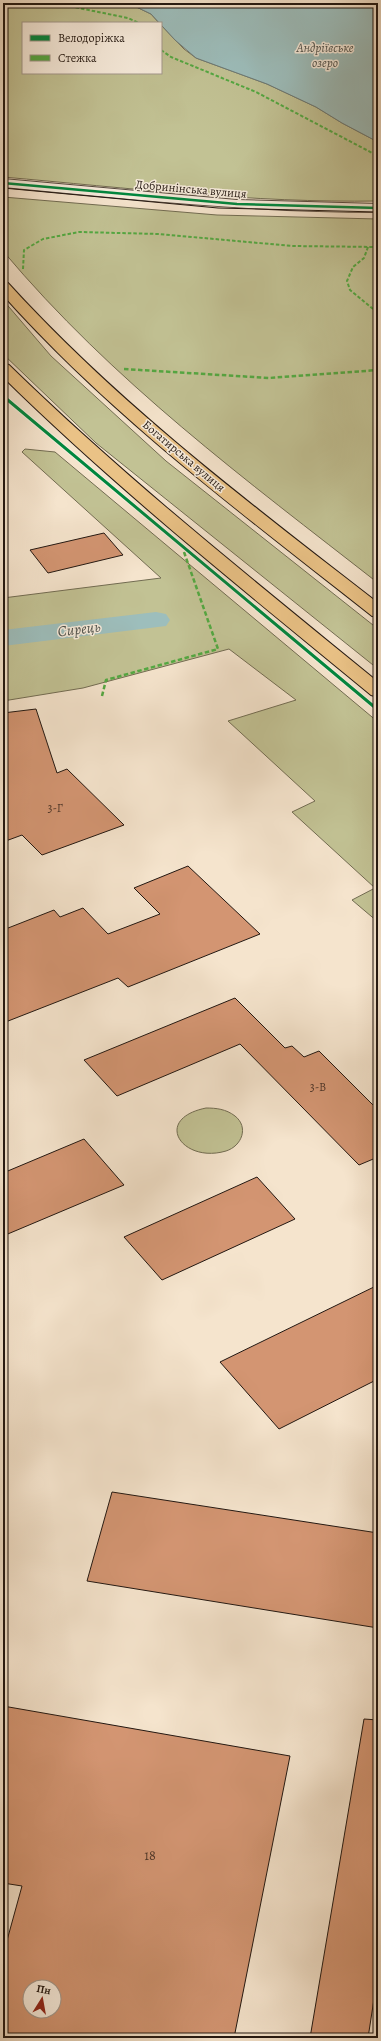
<svg xmlns="http://www.w3.org/2000/svg" width="381" height="2041" viewBox="0 0 381 2041" font-family="Alegreya,serif">
	<style>
		.green { fill: #c2c294; stroke: #726c52 }
		.water { fill: #9dbebc; stroke: #6c7b78 }
		.lines { fill: none; stroke-linecap: round; stroke-linejoin: round }
		.canal { fill: #9dbebc; fill-rule: evenodd }
		.building { fill: #d39572; stroke: #221711; fill-rule: evenodd }
		.minor-casing { stroke: #574a40; stroke-width: 2 }
		.major-casing { stroke: #221711; stroke-width: 2 }
		.minor { fill: #f8edde; fill-rule: evenodd }
		.major { fill: #eac286; fill-rule: evenodd }
		.tram { stroke: #221711; stroke-width: 1 }
		.quiet-far1 { stroke: #53a942; stroke-width: 2; stroke-dasharray: 3.5 2; stroke-linecap: butt }
		.quiet { stroke: #53a942; stroke-width: 2.5; stroke-dasharray: 4.5 2.5; stroke-linecap: butt }
		.cycleway-far1-casing { stroke: #f8edde; stroke-width: 4 }
		.cycleway-casing { stroke: #f8edde; stroke-width: 5 }
		.cycleway-far1 { stroke: #00873e; stroke-width: 2.5 }
		.cycleway { stroke: #00873e; stroke-width: 3 }
		.labels { text-anchor: middle; stroke-width: 3; stroke-linejoin: round; paint-order: stroke }
		.far-street-label { font-size: 12px; fill: #221711; stroke: #f8edde }
		.number-label { font-size: 12px; fill: #4e3629 }
		.far-water-label { font-size: 13px; font-style: italic; fill: #4d514d; stroke: #f8edde }
		.near-number-label { font-size: 14px; fill: #4e3629 }
		.water-label { font-size: 15px; font-style: italic; fill: #4d514d; stroke: #f8edde }
	</style>
	<rect width="100%" height="100%" fill="#f5e4cd"/>
	<filter id="stains"><feTurbulence type="fractalNoise" baseFrequency=".005" numOctaves="4"/><feColorMatrix values="0 0 0 0 .2 0 0 0 0 .09 0 0 0 0 .02 0 0 0 .5 -.17"/></filter>
	<radialGradient id="worn" r=".72"><stop offset=".6" stop-color="#630" stop-opacity="0"/><stop offset="1" stop-color="#630" stop-opacity=".3"/></radialGradient>
	<path class="green" d="M3 3H128L151 14 159 23H23V73H161V25L184 49 196 58 267 84 316 107 342 123 378 142V201C253 203 128 188 3 177Z
		M3 197 217 215 378 219V583C245 479 113 382 3 251Z
		M3 300 51 356 166 461 378 629V669L96 443 3 354Z
		M25 449 55 452 378 722V922L352 900 375 888 292 812 315 801 228 721 296 700 229 649 83 688 3 701V598L161 578 22 452Z
		M206 1108C216 1108 226 1109 235 1116 249 1127 242 1146 226 1151 182 1164 152 1119 206 1108Z"/>
	<path class="water" d="M128 3H378V142L342 123 316 107 267 84 196 58 175 40 151 14Z"/>
	<g class="lines">
		<path class="canal" d="M156 612 166 614 170 620 166 626 3 646V630Z"/>
	</g>
	<path class="building" d="M104 533 123 555 48 573 30 550Z
		M36 709 57 773 67 769 124 825 42 855 22 835 3 842V713Z
		M188 866 260 934 128 987 118 978 3 1023V930L54 910 60 917 83 908 108 934 160 914 134 888Z
		M235 998 285 1048 292 1046 304 1057 319 1051 378 1110V1157L359 1165 240 1044 117 1096 84 1060Z
		M84 1139 124 1185 3 1236V1173Z
		M257 1177 295 1219 162 1280 124 1237Z
		M378 1285V1379L279 1429 220 1362Z
		M112 1492 378 1533V1628L87 1581Z
		M3 1706 290 1756 234 2038H3V1955L22 1886 3 1883ZM30 1987H54V2011H30Z
		M364 1719 378 1720V1973L368 2038H310Z"/>
	<g class="lines">
		<defs>
			<path id="minor" d="M3 179 237 200 378 204V212C252 212 128 199 3 187Z"/>
			<path id="major" d="M3 282 8 283C118 404 249 503 378 603V617L372 616C244 515 112 417 3 295Z
				M3 363 9 365C125 478 252 579 378 682V697L371 695C246 592 119 491 3 377Z"/>
		</defs>
		<use href="#minor" class="minor-casing"/>
		<use href="#major" class="major-casing"/>
		<use href="#minor" class="minor"/>
		<use href="#major" class="major"/>
		<path class="tram" d="M3 188 218 208 378 212"/>
		<path class="quiet-far1" d="M54 3 128 18 139 23
			M161 50 171 57 256 92 378 156
			M368 247 364 258 353 267 347 281 350 290 378 313
			M23 269 24 250 43 239 79 232 159 234 292 246 378 247"/>
		<path class="quiet" d="M124 369 269 378 378 370
			M102 696 106 680 218 649 184 552"/>
		<defs>
			<path id="cycleway-far1" d="M3 183 237 204 378 208"/>
			<path id="cycleway" d="M3 396 378 710"/>
		</defs>
		<use href="#cycleway-far1" class="cycleway-far1-casing"/>
		<use href="#cycleway" class="cycleway-casing"/>
		<use href="#cycleway-far1" class="cycleway-far1"/>
		<use href="#cycleway" class="cycleway"/>
	</g>
	<g class="labels">
		<g class="far-street-label">
			<text transform="translate(191 189) rotate(5)" y="4">Добринінська вулиця</text>
			<text transform="translate(184 456) rotate(40)" y="4">Богатирська вулиця</text>
		</g>
		<g class="number-label">
			<text x="55" y="812">3-Г</text>
			<text x="318" y="1091">3-В</text>
		</g>
		<g class="far-water-label">
			<text x="325" y="52">Андріївське<tspan x="325" dy="15">озеро</tspan></text>
		</g>
		<g class="near-number-label">
			<text x="150" y="1860">18</text>
		</g>
		<g class="water-label">
			<text transform="translate(79 629) rotate(-7)" y="5">Сирець</text>
		</g>
	</g>
	<rect width="381" height="2041" fill="none" stroke="#f5e4cd" stroke-width="16"/>
	<rect x="4" y="4" width="373" height="2033" fill="none" stroke="#221711" stroke-width="2"/>
	<rect x="8" y="8" width="365" height="2025" fill="none" stroke="#221711"/>
	<rect x="22" y="22" width="140" height="52" fill="#f8edde" stroke="#a2978c"/>
	<rect x="30" y="35" width="20" height="6" fill="#00873e" stroke="#a2978c"/>
	<text x="58" y="42" font-size="12" fill="#221711">Велодоріжка</text>
	<rect x="30" y="55" width="20" height="6" fill="#53a942" stroke="#a2978c"/>
	<text x="58" y="62" font-size="12" fill="#221711">Стежка</text>
	<g transform="translate(42 1999) rotate(11)"><circle r="19" fill="#f8edde" stroke="#a2978c"/>
	<path d="M0-3L7 15L0 10L-7 15Z" fill="#8f2418"/>
	<text y="-6" font-size="11" font-weight="bold" text-anchor="middle" fill="#221711">Пн</text>
	</g>
	<rect width="100%" height="100%" filter="url(#stains)"/>
	<rect width="100%" height="100%" fill="url(#worn)"/>
</svg>
